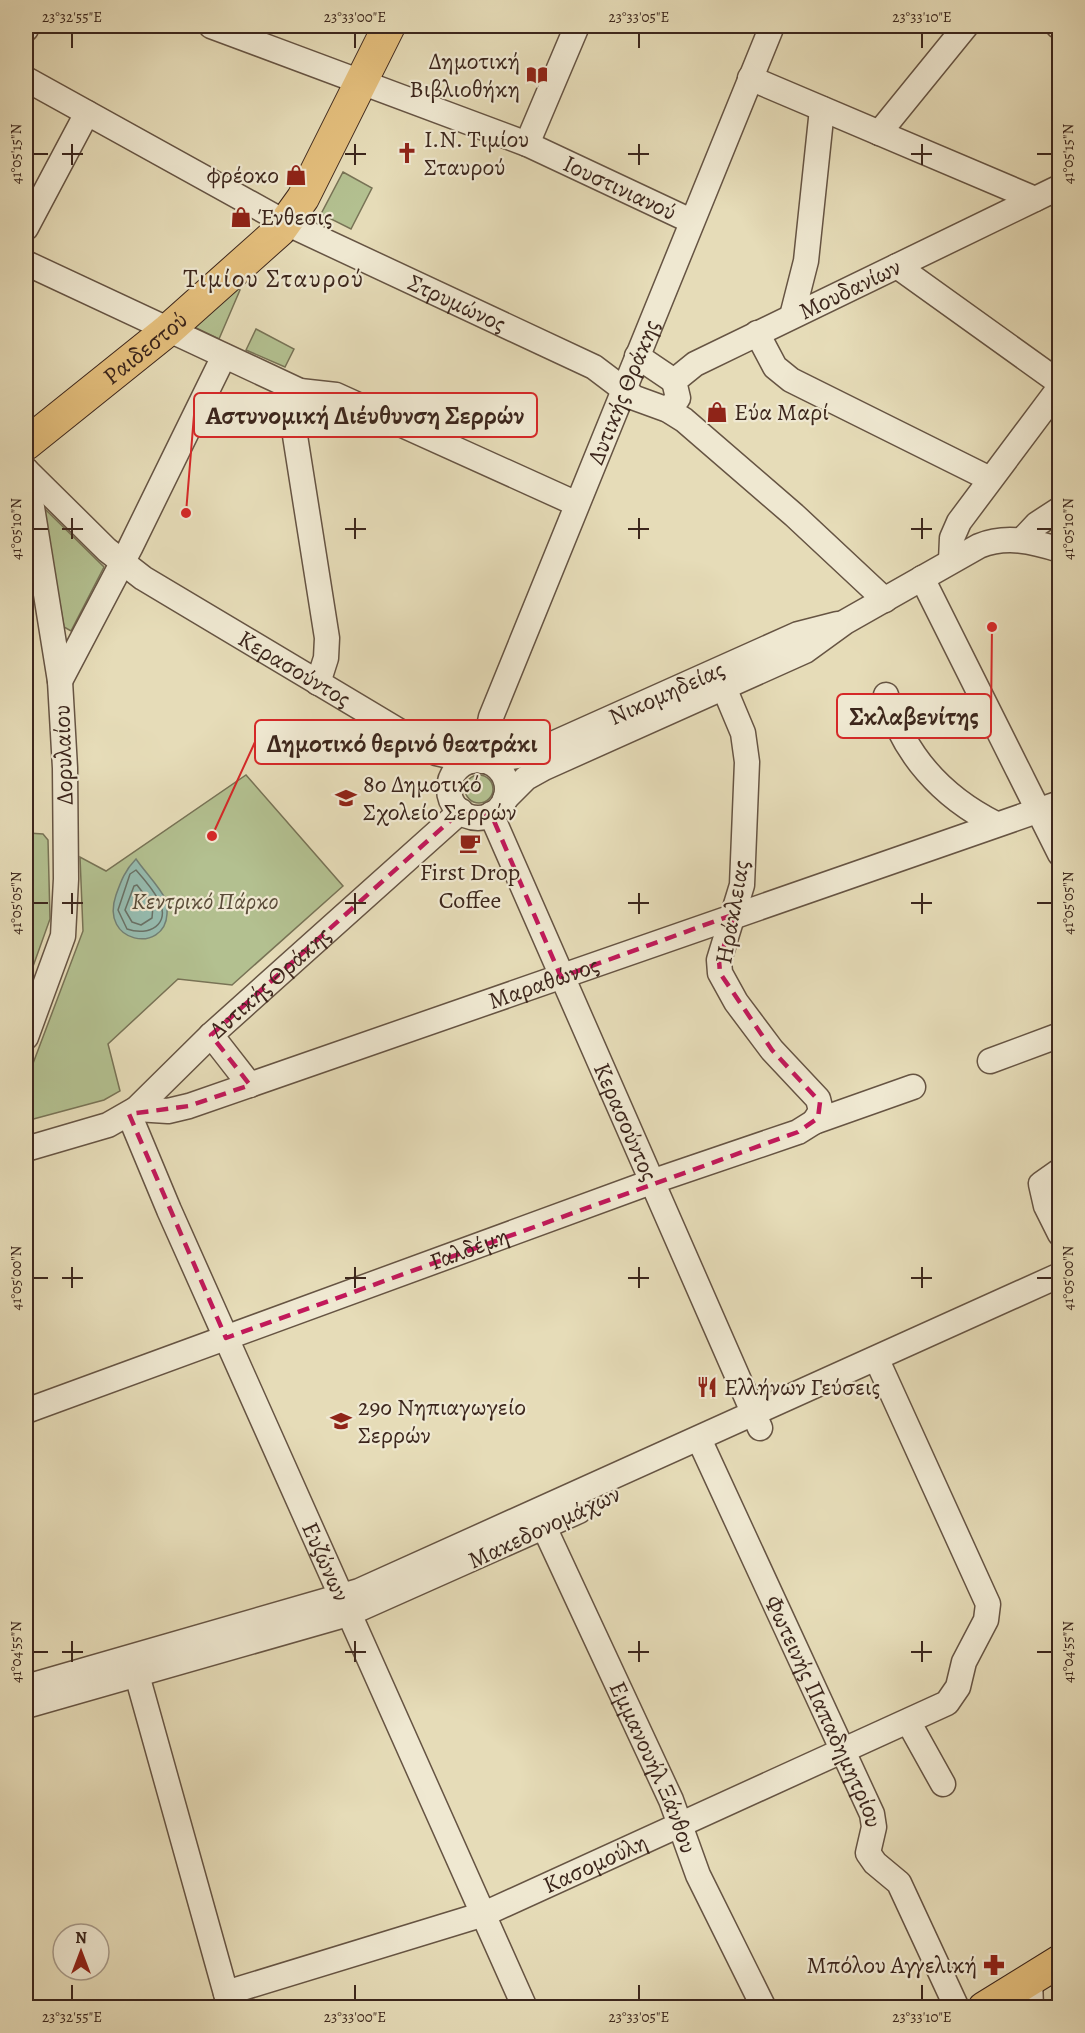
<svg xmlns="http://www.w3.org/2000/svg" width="1085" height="2033" viewBox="0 0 1085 2033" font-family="Alegreya,serif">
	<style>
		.green { fill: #b3c090; stroke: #787356; stroke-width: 1.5 }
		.water { fill: #96bcb0; stroke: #728075; stroke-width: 1.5 }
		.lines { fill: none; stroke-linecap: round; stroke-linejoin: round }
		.shore { stroke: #697166; stroke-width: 1.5 }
		.minor-casing { stroke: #665443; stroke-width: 27 }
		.major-casing { stroke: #3c261c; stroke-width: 34 }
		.minor { stroke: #efe8d1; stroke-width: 24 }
		.major { stroke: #e3be7c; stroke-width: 32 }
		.marked { fill: none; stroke: #c2185b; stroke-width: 4.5; stroke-dasharray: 12 8; stroke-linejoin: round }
		.ticks { fill: none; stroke: #3c261c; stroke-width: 2 }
		.labels { text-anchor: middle; stroke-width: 4.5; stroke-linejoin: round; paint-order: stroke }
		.poi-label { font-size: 24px; fill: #3c261c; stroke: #efe8d1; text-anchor: start }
		.street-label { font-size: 24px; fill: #3c261c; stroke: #efe8d1 }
		.park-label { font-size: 24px; font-style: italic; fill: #5a4c39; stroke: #efe8d1 }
		.neighbourhood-label { font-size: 26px; letter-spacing: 1.5px; fill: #3c261c; stroke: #efe8d1 }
		.leader { fill: none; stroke: #d62828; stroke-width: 2 }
		.callout-dot { fill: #d62828; stroke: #efe8d1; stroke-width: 2 }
		.callout { fill: #efe8d1; stroke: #d62828; stroke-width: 2 }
		.callout-label { font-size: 26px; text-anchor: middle; font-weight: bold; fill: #3c261c }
		.neatline { fill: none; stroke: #3c261c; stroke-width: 2 }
		.ticks-label { font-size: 15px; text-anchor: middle; fill: #3c261c }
	</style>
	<rect width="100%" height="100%" fill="#e6dcb8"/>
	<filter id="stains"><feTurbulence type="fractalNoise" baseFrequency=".00333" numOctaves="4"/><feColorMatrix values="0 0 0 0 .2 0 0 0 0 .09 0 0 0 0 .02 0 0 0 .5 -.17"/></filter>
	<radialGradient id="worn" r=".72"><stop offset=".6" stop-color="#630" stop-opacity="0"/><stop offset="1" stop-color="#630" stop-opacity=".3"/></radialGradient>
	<path class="green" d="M343 172 372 188 351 229 321 214Z
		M238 288 240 290 219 339 190 325Z
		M256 329 294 349 285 367 246 350Z
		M46 510 104 567 71 631 64 627 44 512Z
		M246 775 343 886 232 985 178 979 108 1044 120 1091 104 1100 26 1121V1082L83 931 80 857 106 871Z
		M465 789a14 14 0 1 1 28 0a14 14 0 1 1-28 0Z
		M28 833 43 834 48 840 50 919 26 986V835Z"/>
	<path class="water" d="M136 859C145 872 159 886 166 900 168 904 167 909 167 914 165 954 99 944 116 895 121 881 125 870 136 859Z"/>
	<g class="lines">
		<path class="shore" d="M136 870C144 879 154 891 159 901 171 924 149 937 127 929L118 910 130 874Z
			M137 885 153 906 152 918 141 925 132 922 125 910 134 886Z"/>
		<defs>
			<g id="minor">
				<path id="s1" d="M211 26 527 144 691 221"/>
				<path d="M1058 26 1060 27"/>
				<path d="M26 29 27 26"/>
				<path d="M750 78 1035 199"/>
				<path id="s2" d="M26 79 286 223 594 367 635 398 668 410 684 420 794 515 885 600"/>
				<path d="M879 133 966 26"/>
				<path d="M527 144 577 26"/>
				<path d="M26 228 87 113"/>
				<path d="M26 263 300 391 336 395 577 504"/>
				<path d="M897 266 1060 383"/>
				<path d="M792 316 806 261 822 109"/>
				<path d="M757 333 775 367 791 380 990 479"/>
				<path d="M637 356 674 381"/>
				<path d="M300 391 294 403 293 423 327 638 326 658 318 683"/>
				<path id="s3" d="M668 410 678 398 674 381 695 364 1060 187"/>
				<path id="s4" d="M26 470 107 550 143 578 436 753 472 761"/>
				<path d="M1022 540 1037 524 1060 509"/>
				<path d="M951 561 952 538 959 522 1060 387"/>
				<path d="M922 578 1060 854"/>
				<path d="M717 671 743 733 747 762 742 885 719 960 720 973 736 1002 772 1050 818 1099 821 1111 814 1122"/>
				<path d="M60 681 130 548 224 356"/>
				<path d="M886 695C903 754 942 797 996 824"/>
				<circle cx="478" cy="789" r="29"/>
				<path id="s5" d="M482 761 491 717 772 26"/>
				<path id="s6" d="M486 761 530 754 798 634 837 624"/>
				<path d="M505 799 526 778 544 768 805 651 845 622 979 546C1006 535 1032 541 1060 550"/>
				<path id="s7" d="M491 814 760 1428"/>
				<path d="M211 1035 250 1085"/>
				<path d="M26 1037 63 936 66 879 65 768 60 681 26 470"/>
				<path d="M990 1061 1060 1035"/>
				<path id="s8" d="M136 1109 168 1111 189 1106 1060 803"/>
				<path id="s9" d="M129 1114 169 1210 525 2008"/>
				<path id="s10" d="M26 1149 108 1125 136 1109 211 1035 461 811"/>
				<path d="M1058 1172 1041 1184 1046 1206 1060 1234"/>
				<path id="s11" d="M26 1411 651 1182 798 1132 814 1122 913 1087"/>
				<path id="s12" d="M699 1439 872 1814 874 1827 868 1853 875 1863 899 1883 957 2008"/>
				<path id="s13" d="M544 1527 671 1800 698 1875 764 2008"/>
				<path d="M137 1675 230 2008"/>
				<path d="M26 1687 359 1591 1060 1275"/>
				<path d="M26 1706 348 1614 579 1511"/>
				<path d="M909 1723 943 1784"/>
				<path d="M1030 1979 1031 2008"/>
				<path id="s14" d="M226 1993 484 1914 947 1703 958 1687 964 1662 986 1620 988 1604 877 1360"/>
			</g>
			<g id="major">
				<path id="s15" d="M26 444 168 330 280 230 303 198 389 26"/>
				<path d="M984 2008 1060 1961"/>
			</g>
		</defs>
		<use href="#minor" class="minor-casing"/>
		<use href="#major" class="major-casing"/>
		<use href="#minor" class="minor"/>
		<use href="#major" class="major"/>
	</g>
	<path class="marked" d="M461 811 479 818 491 814 561 977 735 914 719 960 720 973 772 1050 820 1102 818 1118 798 1132 226 1338 129 1114 189 1106 250 1085 211 1035Z"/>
	<path class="ticks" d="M72 33V48M355 33V48M639 33V48M922 33V48M72 144V165M355 144V165M639 144V165M922 144V165M33 154H48M62 154H83M345 154H366M628 154H649M911 154H932M1037 154H1052M72 518V539M355 518V539M639 518V539M922 518V539M33 529H48M62 529H83M345 529H366M628 529H649M911 529H932M1037 529H1052M72 893V914M355 893V914M639 893V914M922 893V914M33 903H48M62 903H83M345 903H366M628 903H649M911 903H932M1037 903H1052M72 1267V1288M355 1267V1288M639 1267V1288M922 1267V1288M33 1278H48M62 1278H83M345 1278H366M628 1278H649M911 1278H932M1037 1278H1052M72 1641V1662M355 1641V1662M639 1641V1662M922 1641V1662M33 1652H48M62 1652H83M345 1652H366M628 1652H649M911 1652H932M1037 1652H1052M72 1985V2000M355 1985V2000M639 1985V2000M922 1985V2000"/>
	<defs>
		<symbol id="library-bare" viewBox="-9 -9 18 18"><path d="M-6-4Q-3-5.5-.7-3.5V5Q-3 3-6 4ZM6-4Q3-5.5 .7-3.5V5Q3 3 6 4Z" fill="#8f2418" stroke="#efe8d1" stroke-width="2.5" paint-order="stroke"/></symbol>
		<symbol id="church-bare" viewBox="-9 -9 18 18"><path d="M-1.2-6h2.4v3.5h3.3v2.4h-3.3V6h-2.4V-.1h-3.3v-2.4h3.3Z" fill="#8f2418" stroke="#efe8d1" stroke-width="2.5" paint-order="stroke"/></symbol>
		<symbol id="shop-bare" viewBox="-9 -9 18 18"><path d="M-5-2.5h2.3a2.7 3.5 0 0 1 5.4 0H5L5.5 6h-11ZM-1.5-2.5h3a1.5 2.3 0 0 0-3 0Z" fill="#8f2418" stroke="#efe8d1" stroke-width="2.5" paint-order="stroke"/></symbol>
		<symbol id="school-bare" viewBox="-9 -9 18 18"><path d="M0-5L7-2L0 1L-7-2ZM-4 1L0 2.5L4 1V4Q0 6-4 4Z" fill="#8f2418" stroke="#efe8d1" stroke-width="2.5" paint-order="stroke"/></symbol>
		<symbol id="cafe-bare" viewBox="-9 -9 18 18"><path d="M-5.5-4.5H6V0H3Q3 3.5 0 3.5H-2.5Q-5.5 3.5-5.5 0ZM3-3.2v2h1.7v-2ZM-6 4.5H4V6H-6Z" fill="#8f2418" stroke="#efe8d1" stroke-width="2.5" paint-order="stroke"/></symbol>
		<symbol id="restaurant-bare" viewBox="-9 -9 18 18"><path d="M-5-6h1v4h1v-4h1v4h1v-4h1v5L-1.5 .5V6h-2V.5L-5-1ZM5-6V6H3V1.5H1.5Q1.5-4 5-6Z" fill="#8f2418" stroke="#efe8d1" stroke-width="2.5" paint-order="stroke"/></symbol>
		<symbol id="pharmacy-bare" viewBox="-9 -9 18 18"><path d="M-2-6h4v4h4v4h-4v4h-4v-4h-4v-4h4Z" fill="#8f2418" stroke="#efe8d1" stroke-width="2.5" paint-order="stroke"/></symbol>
	</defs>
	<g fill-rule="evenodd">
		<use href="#library-bare" x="522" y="60" width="30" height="30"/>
		<use href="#church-bare" x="392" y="138" width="30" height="30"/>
		<use href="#shop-bare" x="281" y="160" width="30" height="30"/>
		<use href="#shop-bare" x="226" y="202" width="30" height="30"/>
		<use href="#shop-bare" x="702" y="397" width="30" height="30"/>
		<use href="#school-bare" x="331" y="783" width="30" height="30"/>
		<use href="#cafe-bare" x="455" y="828" width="30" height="30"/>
		<use href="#restaurant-bare" x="692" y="1372" width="30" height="30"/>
		<use href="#school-bare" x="326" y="1406" width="30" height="30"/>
		<use href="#pharmacy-bare" x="979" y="1950" width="30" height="30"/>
	</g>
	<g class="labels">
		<g class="poi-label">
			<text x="520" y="69" text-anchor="end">Δημοτική<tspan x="520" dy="28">Βιβλιοθήκη</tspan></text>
			<text x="424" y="147">Ι.Ν. Τιμίου<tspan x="424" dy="28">Σταυρού</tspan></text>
			<text x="279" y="183" text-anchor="end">φρέοκο</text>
			<text x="258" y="225">Ένθεσις</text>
			<text x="734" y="420">Εύα Μαρί</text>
			<text x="363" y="792">8ο Δημοτικό<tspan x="363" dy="28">Σχολείο Σερρών</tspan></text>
			<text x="470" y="880" text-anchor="middle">First Drop<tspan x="470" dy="28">Coffee</tspan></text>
			<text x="724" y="1395">Ελλήνων Γεύσεις</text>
			<text x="358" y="1415">29ο Νηπιαγωγείο<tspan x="358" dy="28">Σερρών</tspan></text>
			<text x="977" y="1973" text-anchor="end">Μπόλου Αγγελική</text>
		</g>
		<g class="street-label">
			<text dy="8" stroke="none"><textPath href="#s1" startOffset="440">Ιουστινιανού</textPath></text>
			<text dy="8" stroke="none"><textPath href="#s3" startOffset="232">Μουδανίων</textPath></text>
			<text dy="8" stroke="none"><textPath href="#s2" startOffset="486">Στρυμώνος</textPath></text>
			<text dy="8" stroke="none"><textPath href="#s15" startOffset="153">Ραιδεστού</textPath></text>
			<text dy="8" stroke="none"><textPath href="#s5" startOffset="396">Δυτικής Θράκης</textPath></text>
			<text dy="8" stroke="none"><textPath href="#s4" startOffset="336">Κερασούντος</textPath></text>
			<text dy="8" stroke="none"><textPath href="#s6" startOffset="194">Νικομηδείας</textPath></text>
			<text transform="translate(63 755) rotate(-92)" y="8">Δορυλαίου</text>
			<text transform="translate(732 912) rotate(-80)" y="8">Ηράκλειας</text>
			<text dy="8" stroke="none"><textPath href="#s10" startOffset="302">Δυτικής Θράκης</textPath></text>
			<text dy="8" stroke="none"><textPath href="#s8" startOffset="429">Μαραθώνος</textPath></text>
			<text dy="8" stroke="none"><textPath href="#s7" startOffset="336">Κερασούντος</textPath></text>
			<text dy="8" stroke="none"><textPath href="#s11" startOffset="472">Γαλδέμη</textPath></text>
			<text transform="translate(544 1527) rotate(-25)" y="8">Μακεδονομάχων</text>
			<text dy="8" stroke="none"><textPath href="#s9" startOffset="489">Ευζώνων</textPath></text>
			<text dy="8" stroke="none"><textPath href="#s12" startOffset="300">Φωτεινής Παπαδημητρίου</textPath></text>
			<text dy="8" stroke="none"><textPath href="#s13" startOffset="264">Εμμανουήλ Ξάνθου</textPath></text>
			<text dy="8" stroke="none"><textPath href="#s14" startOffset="392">Κασομούλη</textPath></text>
		</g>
		<g class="park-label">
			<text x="205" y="909">Κεντρικό Πάρκο</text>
		</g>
		<g class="neighbourhood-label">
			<text x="274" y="287">Τιμίου Σταυρού</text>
		</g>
	</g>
	<path class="leader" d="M186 513L194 415M992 627L991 716M212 836L255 742"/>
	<g class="callout-dot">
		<circle cx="186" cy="513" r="6"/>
		<circle cx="992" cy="627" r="6"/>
		<circle cx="212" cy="836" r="6"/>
	</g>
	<g class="callout">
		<rect x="194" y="393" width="343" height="44" rx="6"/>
		<rect x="837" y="694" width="154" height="44" rx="6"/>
		<rect x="255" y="720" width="295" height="44" rx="6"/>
	</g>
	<g class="callout-label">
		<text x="365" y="424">Αστυνομική Διέυθυνση Σερρών</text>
		<text x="914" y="725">Σκλαβενίτης</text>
		<text x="402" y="752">Δημοτικό θερινό θεατράκι</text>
	</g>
	<rect width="1085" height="2033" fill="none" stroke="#e6dcb8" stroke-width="66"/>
	<g transform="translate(81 1952)"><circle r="28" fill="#efe8d1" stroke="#a79a89" stroke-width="1.5"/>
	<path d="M0-4.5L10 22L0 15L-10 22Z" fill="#8f2418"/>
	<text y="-9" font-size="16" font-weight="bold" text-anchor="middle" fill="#3c261c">N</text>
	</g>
	<rect x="33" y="33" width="1019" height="1967" class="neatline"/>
	<g class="ticks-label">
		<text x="72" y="22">23°32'55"E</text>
		<text x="355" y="22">23°33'00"E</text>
		<text x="639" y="22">23°33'05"E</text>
		<text x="922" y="22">23°33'10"E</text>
		<text transform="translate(16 154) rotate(-90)" y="5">41°05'15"N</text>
		<text transform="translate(1068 154) rotate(-90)" y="5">41°05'15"N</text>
		<text transform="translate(16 529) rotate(-90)" y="5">41°05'10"N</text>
		<text transform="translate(1068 529) rotate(-90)" y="5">41°05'10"N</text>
		<text transform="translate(16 903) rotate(-90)" y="5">41°05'05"N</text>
		<text transform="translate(1068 903) rotate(-90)" y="5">41°05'05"N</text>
		<text transform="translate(16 1278) rotate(-90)" y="5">41°05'00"N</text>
		<text transform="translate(1068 1278) rotate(-90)" y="5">41°05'00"N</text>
		<text transform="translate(16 1652) rotate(-90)" y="5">41°04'55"N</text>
		<text transform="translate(1068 1652) rotate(-90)" y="5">41°04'55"N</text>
		<text x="72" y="2022">23°32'55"E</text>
		<text x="355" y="2022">23°33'00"E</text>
		<text x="639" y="2022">23°33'05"E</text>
		<text x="922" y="2022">23°33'10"E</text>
	</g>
	<rect width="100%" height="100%" filter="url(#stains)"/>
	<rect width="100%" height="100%" fill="url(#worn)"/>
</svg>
